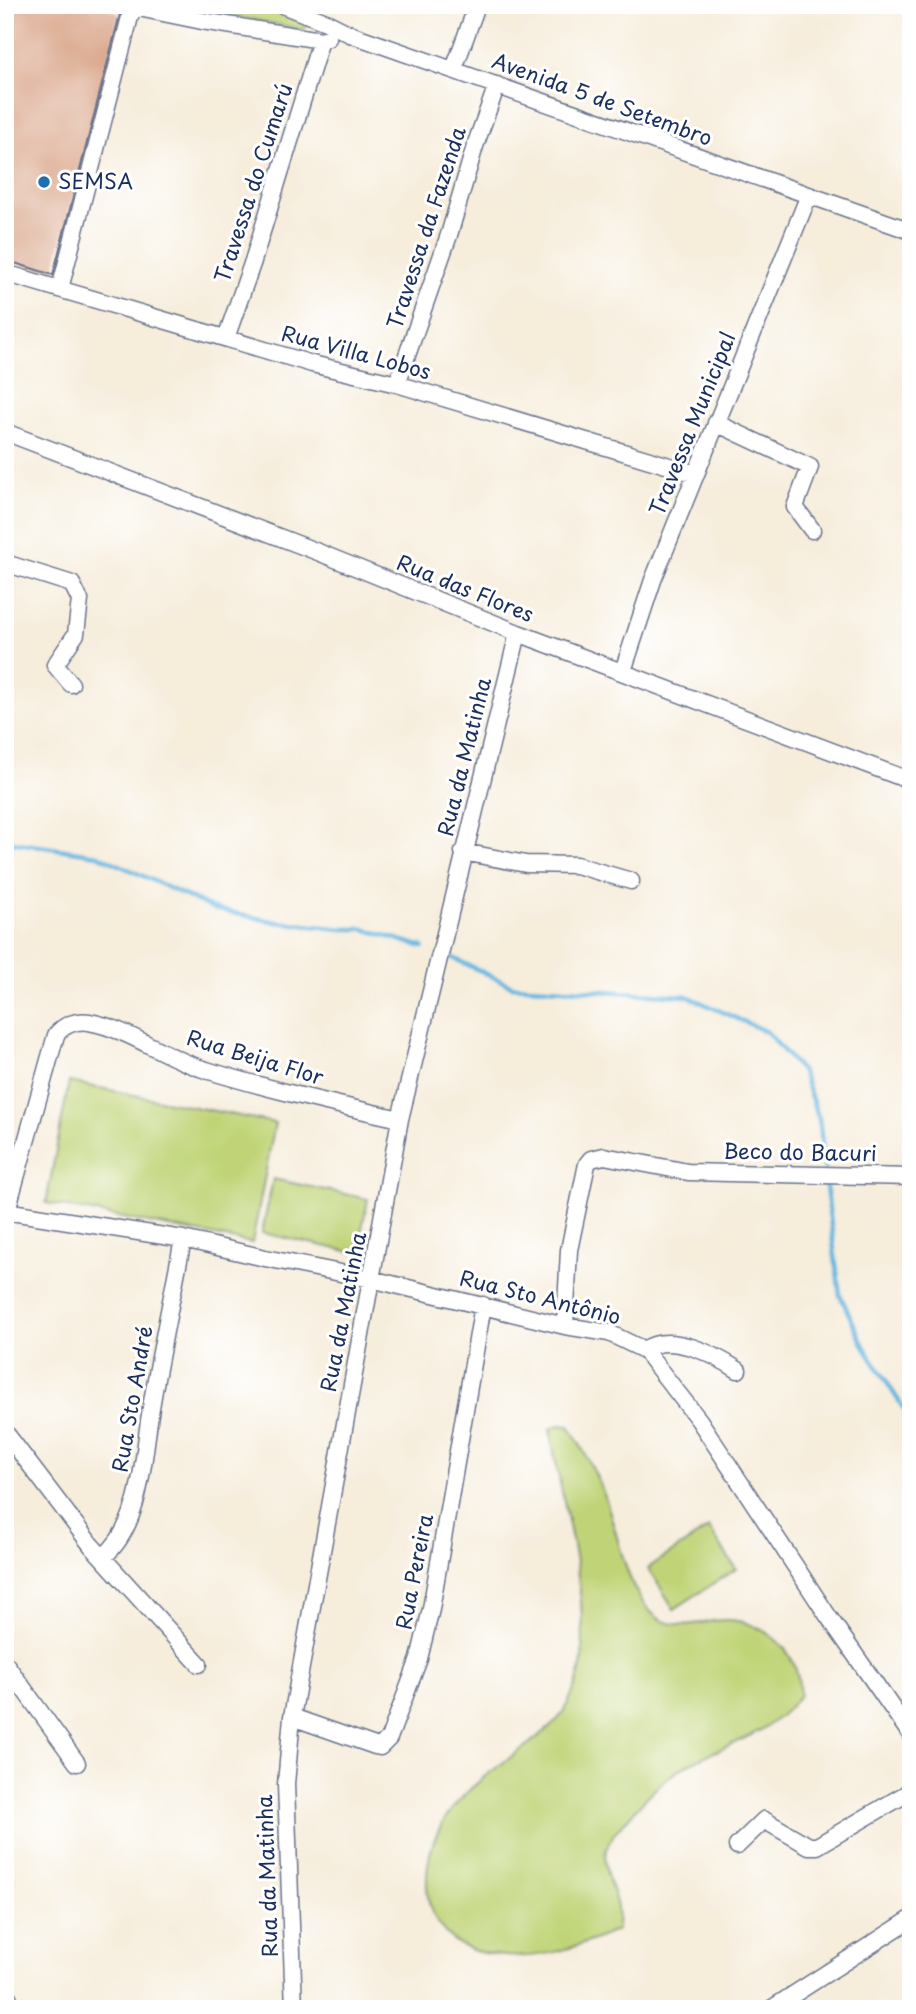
<svg xmlns="http://www.w3.org/2000/svg" width="916" height="2014" viewBox="0 0 916 2014" font-family="'Playpen Sans',sans-serif">
	<style>
		.green { fill: #c0d477; stroke: #6e826a; stroke-width: 2 }
		.lines { fill: none; stroke-linecap: round; stroke-linejoin: round }
		.stream { stroke: #64b6e0; stroke-width: 4.5 }
		.building { fill: #dba98e }
		.minor-casing { stroke: #68728a; stroke-width: 19 }
		.minor { stroke: #fff; stroke-width: 16 }
		.poi-dot { fill: #1f6fb2; stroke: #fff; stroke-width: 2.5 }
		.labels { text-anchor: middle; stroke-width: 6; stroke-linejoin: round; paint-order: stroke }
		.street-label { font-size: 21px; fill: #1b2f5e; stroke: #fff }
		.poi-label { font-size: 21px; fill: #1b2f5e; stroke: #fff; text-anchor: start }
	</style>
	<rect width="100%" height="100%" fill="#fff"/>
	<filter id="ink" filterUnits="userSpaceOnUse"><feTurbulence type="fractalNoise" baseFrequency=".0143" numOctaves="2"/><feDisplacementMap in="SourceGraphic" scale="14" xChannelSelector="R" yChannelSelector="G"/><feConvolveMatrix kernelMatrix="1 2 1 2 8 2 1 2 1" color-interpolation-filters="sRGB"/></filter>
	<filter id="wash" filterUnits="userSpaceOnUse"><feTurbulence type="fractalNoise" baseFrequency=".00686" numOctaves="4" result="noise"/><feDisplacementMap in="SourceGraphic" scale="28" xChannelSelector="R" yChannelSelector="G"/><feGaussianBlur stdDeviation="1.57" result="paint"/><feColorMatrix in="noise" values="0 0 0 0 0 0 0 0 0 0 0 0 0 0 0 0 0 1.4 0 .05"/><feComposite in="paint" operator="in"/></filter>
	<g filter="url(#wash)">
		<rect width="100%" height="100%" fill="#f6eddb"/>
		<path class="green" d="M183 5H272L306 19 309 24 303 30Z
			M69 1082 275 1123 252 1243 46 1203Z
			M273 1179 368 1199 357 1253 262 1233Z
			M559 1425 569 1426C582 1447 594 1469 603 1492 618 1528 624 1594 658 1618 679 1632 703 1620 726 1620 756 1620 790 1643 797 1674 799 1681 799 1688 800 1695 766 1738 731 1741 687 1765 665 1777 643 1800 627 1819 619 1827 608 1840 606 1851 602 1871 614 1890 617 1908 618 1915 617 1923 617 1930 582 1946 544 1959 505 1956 471 1953 447 1945 432 1912 426 1897 426 1881 428 1865 436 1805 486 1776 530 1743 540 1735 554 1726 561 1715 569 1703 577 1684 580 1671 584 1653 583 1635 582 1618 579 1552 560 1494 550 1429Z
			M709 1528 736 1569 674 1609 648 1568Z"/>
		<g class="lines">
			<path class="stream" d="M5 841 98 855 214 909 276 922 342 929H364L423 947
				M451 957 512 986 687 996 767 1032 802 1072 819 1119 825 1170
				M825 1179 840 1295 865 1348 911 1420"/>
		</g>
		<g id="blocks">
			<path class="building" d="M5 5H102L120 14 53 275 5 260Z"/>
		</g>
	</g>
	<g filter="url(#ink)">
		<use href="#blocks" fill-opacity="0" stroke="#68728a" stroke-width="2"/>
		<g class="lines">
			<defs>
				<path id="minor" d="M124 5 202 21 321 40 328 38
					M282 5 326 22 350 34 911 231
					M454 69 477 5
					M5 273 312 364 397 384 696 474
					M60 289 132 9
					M226 338 253 261 321 40
					M397 384 449 235 475 146 497 85
					M716 423 810 467 795 507 812 530
					M5 432 318 552 518 633 911 781
					M5 563 72 584 80 600 76 634 55 665 71 684
					M623 671 653 580 809 195
					M463 852 526 864 576 865 631 881
					M5 1211 183 1239 265 1258 371 1279 565 1326 609 1333 644 1350 699 1420 828 1616 911 1735
					M5 1217 56 1035C63 1025 76 1020 89 1022 129 1029 164 1057 203 1069 267 1089 334 1104 400 1119
					M565 1326 569 1250 587 1164 591 1159 604 1156 688 1172 911 1177
					M644 1350C670 1331 715 1355 738 1370
					M5 1432 91 1545 199 1664
					M103 1557C144 1524 143 1449 152 1402 161 1348 173 1293 183 1239
					M5 1663 77 1763
					M292 1717 375 1746 380 1747 389 1738 419 1659 431 1609 483 1305
					M737 1846 764 1820 809 1846H817L911 1791
					M5 1989 13 2009
					M294 2009 286 1784 292 1717 400 1119 518 633
					M771 2009 911 1919"/>
			</defs>
			<use href="#minor" class="minor-casing"/>
			<use href="#minor" class="minor"/>
		</g>
	</g>
	<circle class="poi-dot" cx="44" cy="182" r="7"/>
	<g class="labels">
		<g class="street-label">
			<text transform="translate(602 100) rotate(20)" y="7">Avenida 5 de Setembro</text>
			<text transform="translate(254 183) rotate(-72)" y="7">Travessa do Cumarú</text>
			<text transform="translate(427 228) rotate(-72)" y="7">Travessa da Fazenda</text>
			<text transform="translate(356 353) rotate(15)" y="7">Rua Villa Lobos</text>
			<text transform="translate(693 424) rotate(-68)" y="7">Travessa Municipal</text>
			<text transform="translate(465 589) rotate(22)" y="7">Rua das Flores</text>
			<text transform="translate(465 757) rotate(-76)" y="7">Rua da Matinha</text>
			<text transform="translate(255 1058) rotate(17)" y="7">Rua Beija Flor</text>
			<text transform="translate(800 1153) rotate(1)" y="7">Beco do Bacuri</text>
			<text transform="translate(540 1298) rotate(14)" y="7">Rua Sto Antônio</text>
			<text transform="translate(344 1312) rotate(-79)" y="7">Rua da Matinha</text>
			<text transform="translate(133 1399) rotate(-80)" y="7">Rua Sto André</text>
			<text transform="translate(415 1572) rotate(-79)" y="7">Rua Pereira</text>
			<text transform="translate(268 1876) rotate(-92)" y="7">Rua da Matinha</text>
		</g>
		<g class="poi-label">
			<text x="58" y="189">SEMSA</text>
		</g>
	</g>
	<rect width="916" height="2014" fill="none" stroke="#fff" stroke-width="28"/>
</svg>
